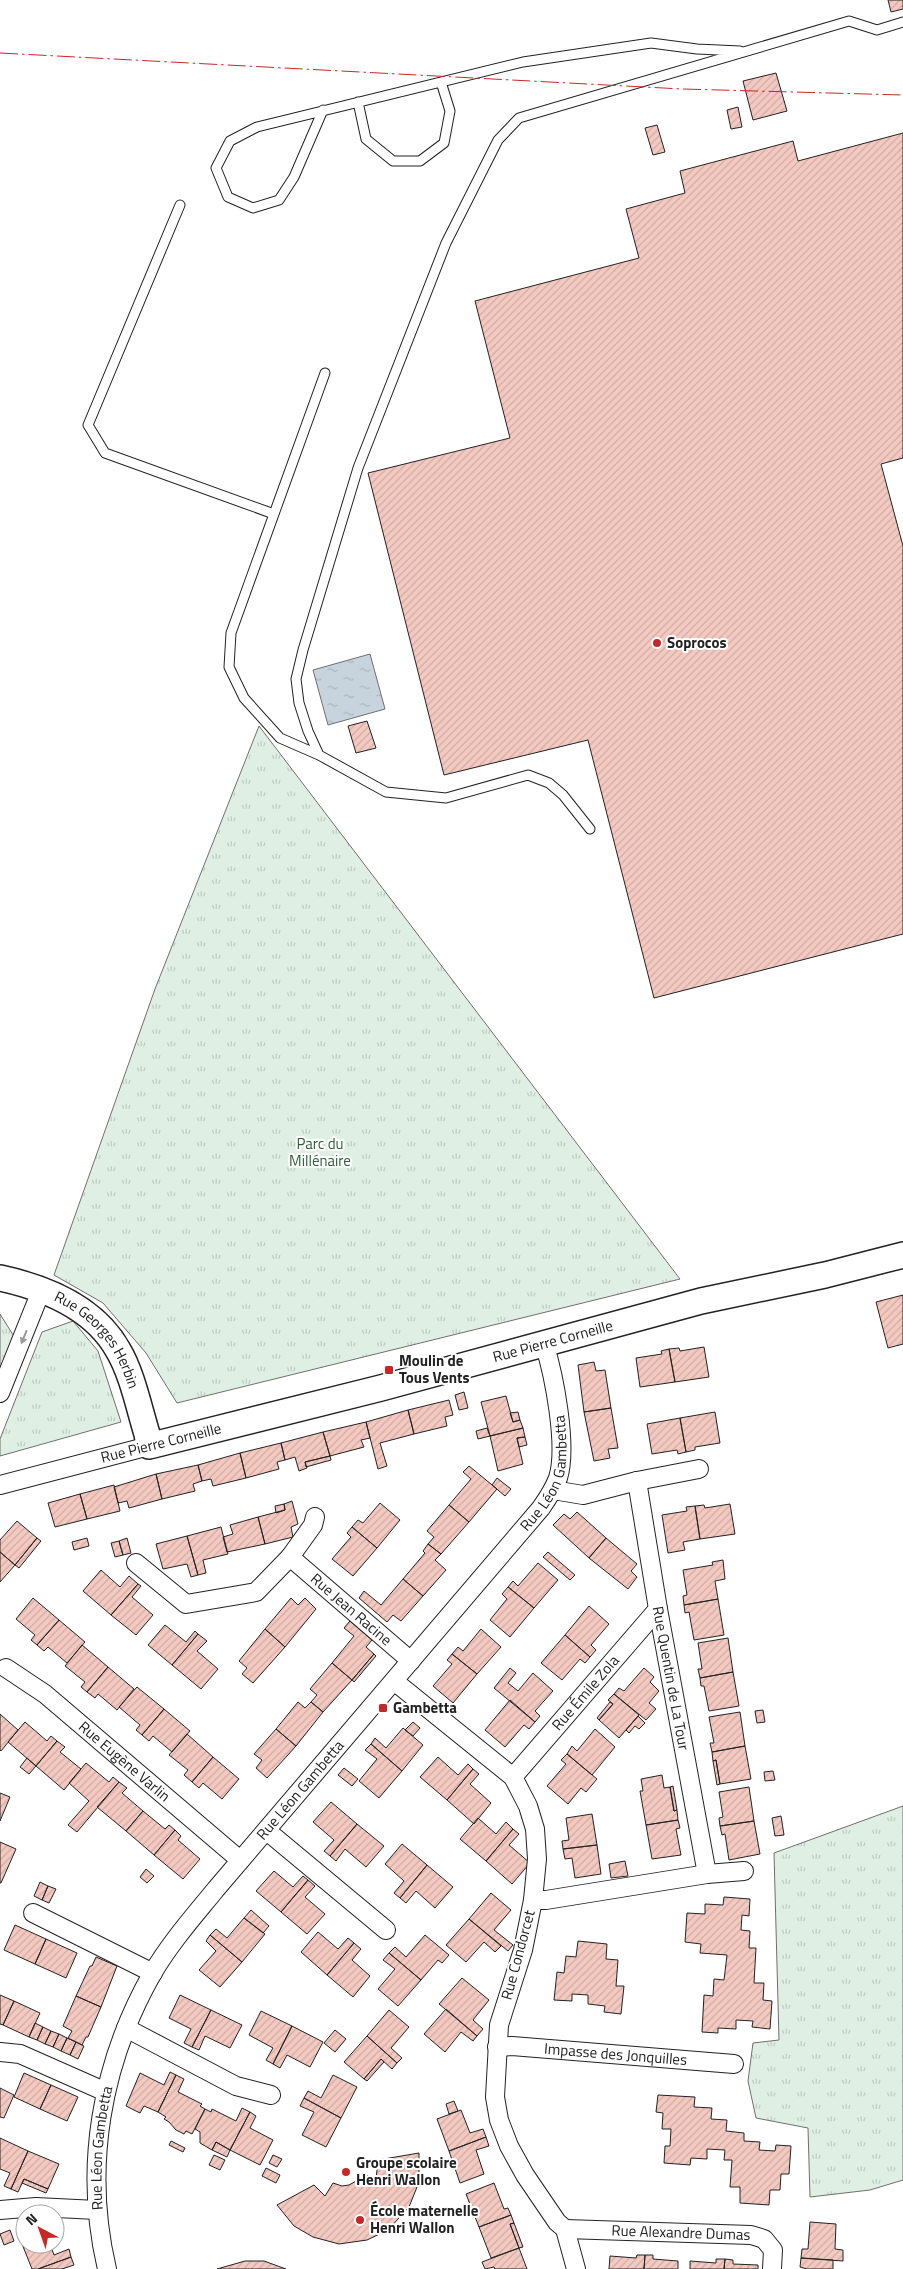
<svg xmlns="http://www.w3.org/2000/svg" width="903" height="2269" viewBox="0 0 903 2269" font-family="'Titillium Web',sans-serif">
	<style>
		.park { fill: url(#park-tufts); stroke: #6f6f6f }
		.water { fill: url(#water-ripples); stroke: #6f6f6f }
		.building { fill: url(#building-hatch); stroke: #222 }
		.lines { fill: none; stroke-linecap: round; stroke-linejoin: round }
		.lane-casing { stroke: #222; stroke-width: 11 }
		.street-casing { stroke: #222; stroke-width: 20 }
		.secondary-casing { stroke: #222; stroke-width: 28 }
		.lane { stroke: #fff; stroke-width: 9 }
		.street { stroke: #fff; stroke-width: 18 }
		.secondary { stroke: #fff; stroke-width: 25 }
		.power { stroke: #c62828; stroke-width: 1; stroke-dasharray: 18 4 2.5 4; stroke-linecap: butt }
		.oneway { fill: #9c9c9c }
		.poi-dot { fill: #c62828; stroke: #fff; stroke-width: 2 }
		.labels { text-anchor: middle; stroke-width: 4; stroke-linejoin: round; paint-order: stroke }
		.poi-label { font-size: 15px; font-weight: bold; fill: #222; stroke: #fff; text-anchor: start }
		.park-label { font-size: 15px; fill: #2f5e38; stroke: #fff }
		.street-label { font-size: 15px; fill: #222; stroke: #fff }
	</style>
	<defs>
		<pattern id="park-tufts" width="24" height="20" patternUnits="userSpaceOnUse" patternTransform="scale(1.25)"><rect width="24" height="20" fill="#e0efe3"/><path d="M3 7l-1-3M5 7V3M7 7l1-3M15 17l-1-3M17 17v-4M19 17l1-3" fill="none" stroke="#c0cdc2"/></pattern>
		<pattern id="water-ripples" width="26" height="14" patternUnits="userSpaceOnUse" patternTransform="scale(1.25)"><rect width="26" height="14" fill="#c7d3dd"/><path d="M2 4q2-2 4 0t4 0M15 11q2-2 4 0t4 0" fill="none" stroke="#abb5bd"/></pattern>
		<pattern id="building-hatch" width="6" height="6" patternUnits="userSpaceOnUse" patternTransform="scale(1.25)"><rect width="6" height="6" fill="#f3c9c0"/><path d="M-1 1l2-2M0 6l6-6M5 7l2-2" fill="none" stroke="#d0aca5"/></pattern>
	</defs>
	<rect width="100%" height="100%" fill="#fff"/>
	<path class="park" d="M259 726 680 1279 177 1403 146 1353 103 1303 54 1275 155 989Z
		M0 1314 15 1338 0 1374Z
		M73 1321 98 1351 121 1422 0 1456V1439L42 1332Z
		M903 1806V2180L870 2190 810 2197 808 2128 756 2118 748 2081 753 2043 779 2040 774 1853Z"/>
	<path class="water" d="M370 654 385 709 328 725 313 670Z"/>
	<path class="building" d="M888 0H903V9L891 12Z
		M776 73 787 111 753 120 743 81Z
		M738 107 742 127 731 129 727 110Z
		M657 125 665 152 653 155 645 128Z
		M903 133V458L881 464 903 546V934L654 998 588 740 444 775 368 473 510 438 475 301 639 258 626 209 685 193 680 171 793 141 798 161Z
		M367 721 376 748 356 753 348 726Z
		M903 1295V1344L888 1348 876 1302Z
		M704 1347 709 1377 675 1382 669 1349 679 1348 680 1351Z
		M669 1349 675 1382 640 1387 636 1358 662 1354 661 1351Z
		M594 1362 596 1371 605 1370 611 1408 584 1412 578 1365Z
		M464 1392 468 1408 459 1410 455 1395Z
		M506 1396 513 1422 520 1420 523 1428 490 1436 481 1402Z
		M449 1400 453 1415 445 1417 447 1426 414 1434 408 1410Z
		M611 1408 618 1448 608 1449 610 1458 594 1461 584 1412Z
		M408 1410 414 1434 380 1443 387 1466 378 1469 366 1422Z
		M518 1412 520 1420 513 1422 510 1413Z
		M715 1412 720 1443 695 1447V1450L686 1452 680 1418Z
		M680 1418 686 1452 678 1454 677 1450 652 1454 647 1424Z
		M366 1422 370 1438 361 1440 364 1447 330 1456 323 1432Z
		M487 1428 490 1436 478 1439 476 1431Z
		M523 1428 525 1437 517 1438 523 1464 498 1471 490 1436Z
		M323 1432 330 1456 305 1462 307 1468 299 1471 295 1457 285 1460 281 1443Z
		M525 1437 527 1445 519 1447 517 1438Z
		M281 1443 285 1460 277 1462 279 1469 246 1478 240 1453Z
		M240 1453 246 1478 213 1486 211 1479 202 1481 198 1465Z
		M330 1456 331 1460 306 1467 305 1462Z
		M198 1465 202 1481 193 1484 195 1491 162 1499 156 1474Z
		M469 1466 497 1489 469 1522 449 1505 471 1479 463 1472Z
		M156 1474 162 1499 129 1508 127 1501 118 1503 114 1487Z
		M497 1478 511 1489 505 1496 492 1485Z
		M114 1485 120 1511 87 1519 80 1494Z
		M80 1494 87 1519 55 1527 48 1503Z
		M292 1501 298 1524 291 1527 293 1537 265 1544 258 1517 285 1510 284 1504Z
		M380 1503 400 1520 377 1548 352 1527 358 1520 363 1523Z
		M284 1504 285 1510 276 1513 275 1506Z
		M730 1504 735 1534 700 1539 695 1506 704 1505 705 1508Z
		M449 1505 469 1522 441 1554 428 1544 434 1537 427 1531Z
		M695 1506 700 1539 683 1542 685 1550 668 1553 662 1515 687 1511 686 1507Z
		M577 1512 606 1538 589 1558 553 1525 564 1514 570 1519Z
		M258 1517 265 1544 227 1552 223 1537 233 1534 230 1525Z
		M17 1521 37 1538 15 1565 0 1552V1540Z
		M221 1527 228 1554 203 1560 206 1573 198 1575 187 1536Z
		M352 1527 377 1548 353 1576 332 1559 351 1537 347 1533Z
		M187 1536 198 1575 191 1577 187 1564 163 1569 156 1544Z
		M37 1538 41 1541 19 1568 15 1565Z
		M87 1538 89 1546 74 1550 72 1542Z
		M127 1538 131 1553 123 1555 119 1541Z
		M606 1538 637 1564 631 1571 637 1577 628 1589 589 1558Z
		M119 1541 123 1555 115 1557 111 1543Z
		M428 1544 441 1554 435 1560 446 1570 423 1596 403 1579 425 1553 423 1551Z
		M0 1552 15 1565 0 1582Z
		M548 1552 575 1575 570 1580 543 1557Z
		M723 1560 725 1579 715 1581 718 1599 684 1605 683 1596 687 1595 683 1570 713 1565 712 1562Z
		M538 1563 558 1580 534 1608 508 1587 513 1581 518 1586Z
		M101 1570 120 1587 129 1576 138 1584 111 1615 83 1591Z
		M403 1579 423 1596 401 1621 393 1615 387 1622 359 1598 364 1591 381 1605Z
		M138 1584 141 1586 132 1597 153 1615 136 1635 111 1615Z
		M508 1587 534 1608 510 1637 490 1620 507 1599 502 1594Z
		M33 1598 59 1620 37 1645 31 1640 35 1635 16 1619Z
		M291 1598 298 1605 305 1598 316 1609 285 1647 265 1629Z
		M718 1599 724 1635 694 1640 689 1612 685 1613 684 1605Z
		M589 1606 609 1624 591 1645 596 1650 590 1657 565 1635Z
		M59 1620 85 1642 67 1663 48 1647 44 1651 37 1645Z
		M350 1621 372 1640 366 1647 374 1654 352 1680 332 1663 354 1636 344 1628Z
		M165 1625 186 1642 195 1631 198 1634 172 1665 148 1645Z
		M265 1629 285 1647 253 1683 242 1674 247 1668 239 1661Z
		M481 1629 501 1647 477 1674 452 1654 458 1647 463 1651Z
		M198 1634 207 1641 197 1651 218 1669 201 1689 172 1665Z
		M565 1635 590 1657 585 1663 580 1659 562 1680 541 1663Z
		M728 1638 733 1672 700 1678 698 1669H702L698 1643Z
		M82 1645 108 1667 87 1692 81 1687 85 1682 65 1666Z
		M374 1654 376 1656 354 1682 352 1680Z
		M452 1654 477 1674 453 1703 433 1686 452 1664 447 1660Z
		M332 1663 352 1680 323 1712 311 1702 317 1695 310 1689Z
		M108 1667 134 1689 117 1710 98 1694 95 1698 87 1692Z
		M510 1668 516 1673 508 1683 518 1691 533 1673 553 1691 535 1711 540 1716 535 1722 494 1688Z
		M644 1668 654 1677 650 1682 659 1691 649 1703 656 1709 646 1720 614 1694 619 1688 624 1691Z
		M733 1672 739 1706 709 1711 704 1686H701L700 1678Z
		M137 1687 164 1709 142 1735 136 1730 140 1725 119 1707Z
		M614 1694 639 1715 619 1738 599 1720 613 1704 608 1700Z
		M510 1700 535 1722 529 1729 524 1725 505 1747 485 1730Z
		M298 1702 305 1708 311 1702 323 1712 296 1746 276 1729Z
		M610 1702 613 1704 599 1720 597 1718Z
		M164 1709 190 1731 172 1752 153 1736 149 1741 142 1735Z
		M763 1710 765 1722 757 1723 755 1711Z
		M740 1712 745 1746 712 1752 710 1743H714L709 1717Z
		M0 1714 18 1730 1 1751 0 1750Z
		M638 1716 645 1723 639 1729 635 1726 629 1733 626 1730Z
		M25 1722 47 1741 51 1736 57 1741 36 1766 8 1742Z
		M413 1722 420 1728 413 1736 405 1730Z
		M403 1728 423 1745 402 1771 371 1744 375 1738 386 1748Z
		M276 1729 296 1746 267 1778 256 1768 262 1760 254 1754Z
		M595 1729 615 1747 592 1775 567 1754 572 1746 577 1751Z
		M187 1734 213 1757 192 1782 184 1775 188 1770 169 1755Z
		M57 1741 65 1747 60 1752 81 1769 64 1790 36 1766Z
		M371 1744 402 1771 379 1798 359 1781 377 1759 365 1750Z
		M745 1746 751 1779 720 1784 716 1760 713 1761 712 1752Z
		M567 1754 597 1779 586 1792 581 1788 568 1804 547 1786 566 1764 561 1760Z
		M213 1757 239 1779 222 1799 203 1783 199 1788 192 1782Z
		M438 1757 458 1775 468 1764 473 1769 447 1800 420 1777Z
		M27 1758 36 1766 29 1774 20 1767Z
		M716 1760 720 1784 717 1785 713 1761Z
		M86 1763 109 1782 113 1777 119 1782 77 1832 68 1825 89 1801 69 1783Z
		M344 1768 358 1779 352 1786 338 1775Z
		M473 1769 479 1774 470 1784 491 1803 474 1824 447 1800Z
		M773 1771 775 1780 765 1781 764 1772Z
		M662 1775 664 1788 670 1787 674 1811 677 1810 678 1820 646 1825 640 1791H643L641 1779Z
		M119 1782 127 1788 122 1793 143 1811 126 1831 97 1807Z
		M673 1786 677 1810 674 1811 670 1787Z
		M749 1787 754 1821 720 1826 719 1818 723 1817 719 1792Z
		M0 1793 10 1797 0 1821Z
		M331 1802 357 1824 330 1856 324 1851 334 1840 313 1822Z
		M143 1811 165 1829 169 1825 175 1830 154 1855 126 1831Z
		M592 1814 597 1845 563 1849 562 1841 569 1840 566 1818Z
		M781 1816 784 1835 775 1836 772 1818Z
		M478 1818 496 1834 506 1822 513 1829 486 1861 460 1839Z
		M678 1820 680 1828 676 1829 681 1855 652 1859 646 1825Z
		M754 1821 760 1854 729 1860 725 1834 722 1835 720 1826Z
		M357 1824 384 1846 366 1867 345 1849 336 1861 330 1856Z
		M513 1829 519 1834 509 1845 530 1863 512 1884 486 1861Z
		M175 1830 181 1836 178 1840 200 1859 183 1879 154 1855Z
		M0 1842 16 1849 1 1883H0Z
		M402 1844 427 1865 400 1898 394 1893 404 1881 385 1864Z
		M597 1845 601 1874 575 1878 572 1858 565 1859 563 1849Z
		M625 1861 628 1876 611 1878 609 1864Z
		M427 1865 453 1887 435 1908 416 1891 406 1903 400 1898Z
		M146 1869 154 1876 147 1883 140 1877Z
		M274 1871 293 1887 303 1876 308 1880 281 1912 256 1891Z
		M308 1880 315 1886 305 1897 325 1914 307 1934 281 1912Z
		M40 1882 48 1886 42 1900 34 1896Z
		M48 1886 56 1889 49 1903 42 1900Z
		M491 1893 511 1910 494 1930 513 1945 508 1951 469 1919Z
		M724 1897 750 1899 749 1916 742 1915 741 1930 750 1931 749 1948H756L754 1983H764L763 2000 772 2001 770 2029 752 2027 753 2021 736 2020V2029L718 2028V2033L702 2032 704 1995 713 1996 714 1979 724 1980 727 1955 700 1953 701 1944 685 1942 687 1913 705 1914V1904L723 1905Z
		M251 1910 269 1926 263 1933 244 1918Z
		M244 1918 265 1934 242 1962 210 1935 216 1929 227 1938Z
		M469 1919 501 1946 495 1952 484 1942 466 1962 446 1945Z
		M15 1925 46 1939 35 1964 4 1950Z
		M318 1932 338 1949 348 1938 354 1943 327 1975 301 1952Z
		M210 1935 242 1962 220 1987 199 1970 216 1951 206 1941Z
		M425 1935 449 1955 442 1963 438 1960 421 1980 389 1953 395 1947 406 1957Z
		M46 1939 77 1953 66 1978 35 1964Z
		M578 1941 607 1944 606 1959 618 1960 616 1986H624L621 2014 604 2012 605 2006 588 2004V1995L572 1994V2001L554 2000 557 1972 564 1973 566 1956 576 1957Z
		M354 1943 361 1949 352 1960 370 1976 353 1997 327 1975Z
		M389 1953 421 1980 398 2006 378 1989 395 1969 383 1960Z
		M96 1957 117 1966 101 2007 76 1996 90 1966H92Z
		M462 1978 489 2000 473 2020 483 2029 477 2036 439 2004Z
		M0 1995 14 2001 3 2025 0 2024Z
		M180 1995 211 2010 192 2047 184 2043 191 2029 169 2018Z
		M76 1996 101 2007 88 2037H86L82 2045 68 2038 72 2031 63 2026Z
		M14 2001 40 2013 29 2037 3 2025Z
		M446 2009 477 2036 473 2041 461 2032 445 2052 424 2034Z
		M211 2010 242 2025 230 2048 205 2036 199 2050 192 2047Z
		M389 2010 409 2027 391 2048 402 2058 397 2063 367 2036Z
		M261 2011 292 2026 273 2064 266 2060 273 2048 249 2035Z
		M35 2023 43 2027 37 2040 29 2037Z
		M292 2026 323 2042 310 2067 287 2055 280 2068 273 2064Z
		M43 2027 51 2031 45 2044 37 2040Z
		M335 2030 346 2039 335 2052 324 2043Z
		M51 2031 59 2034 53 2047 45 2044Z
		M59 2034 67 2038 61 2051 53 2047Z
		M367 2036 397 2063 392 2069 381 2059 364 2079 344 2062Z
		M67 2038 76 2042 70 2055 61 2051Z
		M76 2042 84 2046 78 2059 70 2055Z
		M381 2059 384 2062 367 2081 364 2079Z
		M170 2072 176 2075 158 2112 144 2106 140 2113 126 2106 140 2073 164 2085Z
		M24 2073 51 2085 40 2109 14 2097Z
		M176 2075 184 2079 178 2092 202 2104 200 2106 205 2109 192 2134 186 2131 184 2134 176 2130 169 2122 164 2119 166 2117 158 2112Z
		M333 2075 357 2087 341 2118 304 2098 308 2091 321 2098Z
		M51 2085 78 2097 67 2121 40 2109Z
		M0 2088 14 2095 4 2118 0 2117Z
		M658 2095 695 2097 694 2107 712 2108 711 2119 727 2120 726 2131 744 2133V2141L760 2142 759 2150 775 2151 776 2145 791 2146 789 2174H781L780 2190H770L769 2205 740 2203V2187H730L732 2160H724L725 2150 707 2149V2159L691 2158 690 2165 664 2163 665 2146H670L671 2129H662L663 2113 656 2112Z
		M304 2098 341 2118 326 2147 302 2135 314 2112 300 2106Z
		M454 2101 458 2111 449 2114 446 2104Z
		M242 2108 250 2112 230 2150 216 2142 212 2150 200 2143V2132L195 2129 205 2109 211 2112 212 2109 236 2121Z
		M461 2110 470 2133 483 2129 486 2137 449 2151 437 2119Z
		M250 2112 256 2116 250 2128 273 2140 260 2165 230 2150Z
		M486 2137 489 2146 476 2150 484 2174 460 2183 449 2151Z
		M0 2138 28 2151 11 2189 4 2186 10 2173 0 2169Z
		M171 2141 185 2148 183 2152 169 2145Z
		M216 2142 230 2150 227 2157 212 2150Z
		M28 2151 59 2164 48 2189 24 2179 18 2192 11 2189Z
		M419 2153V2182L409 2207 388 2230 367 2240 339 2244 313 2237 294 2226 277 2205 314 2185 325 2196 333 2183 342 2186 349 2185 358 2180 362 2173 376 2180 378 2160Z
		M214 2155 225 2160 220 2170 209 2165Z
		M273 2155 282 2159 277 2167 269 2163Z
		M266 2168 280 2175 276 2183 262 2176Z
		M24 2179 48 2189 46 2193 22 2183Z
		M494 2183 504 2209 508 2208 511 2215 479 2227 466 2194Z
		M511 2215 514 2223 510 2224 519 2248 491 2258 479 2227Z
		M810 2222 836 2224 835 2249 843 2250V2261L801 2258 802 2249H808Z
		M514 2223 523 2247 519 2248 510 2224Z
		M10 2230 14 2241 4 2245 0 2234Z
		M25 2237V2244H50L54 2255 69 2249 71 2257 38 2269H32L20 2239Z
		M519 2248 527 2269H495L494 2267 485 2269 482 2262Z
		M637 2255H645L644 2269H609L610 2256 636 2258Z
		M645 2255H653V2259L678 2261V2269H644Z
		M71 2257 74 2265 62 2269H38Z
		M801 2258 833 2260V2269H807L800 2267Z
		M716 2259H725L724 2269H690V2261L716 2263Z
		M725 2259 733 2260V2264L758 2265V2269H724Z
		M245 2261H264L286 2269H217Z"/>
	<g class="lines">
		<defs>
			<path id="lane" d="M358 102 366 139 393 161H420L444 143 450 111 441 82
				M323 110 294 177 279 200 253 208 228 197 216 168 230 141 257 127 523 62 651 43 697 49 740 51
				M180 205 88 425 105 453 274 514
				M319 755 280 738 244 698 229 667 231 633 325 373
				M590 829 563 795 549 783 528 775 446 798 386 792 319 755 308 731 299 703 296 679 303 650 358 468 446 243 498 140 519 118 849 21 877 30 903 22"/>
			<g id="street">
				<path d="M0 1393 41 1291"/>
				<path id="s1" d="M637 1481 658 1609 707 1874"/>
				<path d="M0 1485 149 1446"/>
				<path d="M553 1490 583 1495 637 1481 699 1469"/>
				<path d="M290 1557 313 1525 315 1517"/>
				<path id="s2" d="M136 1563 186 1604 256 1592 290 1557 411 1661"/>
				<path id="s3" d="M6 1668 45 1694 240 1860"/>
				<path d="M394 1681 513 1777 528 1806 535 1829 537 1859 533 1900 523 1950 499 2025 495 2097 499 2120 509 2146 525 2175 557 2222 565 2229 576 2269"/>
				<path id="s4" d="M513 1777 658 1609"/>
				<path d="M267 1831 386 1930"/>
				<path d="M533 1900H546L707 1874 744 1871"/>
				<path d="M33 1913 153 1973"/>
				<path d="M126 2028 236 2086 271 2095"/>
				<path id="s5" d="M497 2047 512 2046 734 2064"/>
				<path d="M0 2052 20 2054 106 2092"/>
				<path d="M0 2210 36 2207 97 2210"/>
				<path id="s6" d="M565 2229 751 2235 764 2239 773 2250 772 2269"/>
				<path id="s7" d="M107 2269C83 2168 101 2064 152 1974 170 1943 194 1916 216 1889L541 1508C548 1498 554 1489 558 1478 568 1446 554 1375 544 1343"/>
			</g>
			<g id="secondary">
				<path id="s8" d="M0 1278C46 1288 94 1307 118 1350 132 1373 139 1408 147 1434L149 1446 381 1388 701 1301 825 1275 903 1255"/>
			</g>
		</defs>
		<use href="#lane" class="lane-casing"/>
		<use href="#street" class="street-casing"/>
		<use href="#secondary" class="secondary-casing"/>
		<use href="#lane" class="lane"/>
		<use href="#street" class="street"/>
		<use href="#secondary" class="secondary"/>
		<path class="power" d="M0 53 682 89 903 95"/>
	</g>
	<defs><path id="oneway-solid" d="M-6-.8H1V-3.2L6.5 0L1 3.2V.8H-6Z" transform="scale(1.25)"/></defs>
	<use class="oneway" href="#oneway-solid" transform="translate(24 1337) rotate(112)"/>
	<g class="poi-dot">
		<circle cx="657" cy="643" r="5"/>
		<rect x="384" y="1365" width="10" height="10" rx="2.5"/>
		<rect x="378" y="1703" width="10" height="10" rx="2.5"/>
		<circle cx="346" cy="2172" r="5"/>
		<circle cx="360" cy="2220" r="5"/>
	</g>
	<g class="labels">
		<g class="poi-label">
			<text x="667" y="648">Soprocos</text>
			<text x="399" y="1366">Moulin de<tspan x="399" dy="17">Tous Vents</tspan></text>
			<text x="393" y="1713">Gambetta</text>
			<text x="356" y="2168">Groupe scolaire<tspan x="356" dy="17">Henri Wallon</tspan></text>
			<text x="370" y="2216">École maternelle<tspan x="370" dy="17">Henri Wallon</tspan></text>
		</g>
		<g class="park-label">
			<text x="320" y="1149">Parc du<tspan x="320" dy="17">Millénaire</tspan></text>
		</g>
		<g class="street-label">
			<text dy="5" stroke="none"><textPath href="#s8" startOffset="661">Rue Pierre Corneille</textPath></text>
			<text dy="5" stroke="none"><textPath href="#s8" startOffset="121">Rue Georges Herbin</textPath></text>
			<text transform="translate(161 1443) rotate(-14)" y="5">Rue Pierre Corneille</text>
			<text dy="5" stroke="none"><textPath href="#s7" startOffset="948">Rue Léon Gambetta</textPath></text>
			<text dy="5" stroke="none"><textPath href="#s2" startOffset="265">Rue Jean Racine</textPath></text>
			<text dy="5" stroke="none"><textPath href="#s1" startOffset="200">Rue Quentin de La Tour</textPath></text>
			<text dy="5" stroke="none"><textPath href="#s4" startOffset="111">Rue Émile Zola</textPath></text>
			<text dy="5" stroke="none"><textPath href="#s3" startOffset="151">Rue Eugène Varlin</textPath></text>
			<text dy="5" stroke="none"><textPath href="#s7" startOffset="542">Rue Léon Gambetta</textPath></text>
			<text transform="translate(518 1955) rotate(-75)" y="5">Rue Condorcet</text>
			<text dy="5" stroke="none"><textPath href="#s5" startOffset="119">Impasse des Jonquilles</textPath></text>
			<text dy="5" stroke="none"><textPath href="#s7" startOffset="122">Rue Léon Gambetta</textPath></text>
			<text dy="5" stroke="none"><textPath href="#s6" startOffset="116">Rue Alexandre Dumas</textPath></text>
		</g>
	</g>
	<g transform="translate(40 2229) rotate(319)"><circle r="24" fill="#ffffff" stroke="#a7a7a7"/>
	<path d="M0-4L9 19L0 12L-9 19Z" fill="#c62828"/>
	<text y="-8" font-size="14" font-weight="bold" text-anchor="middle" fill="#222222">N</text>
	</g>
</svg>
